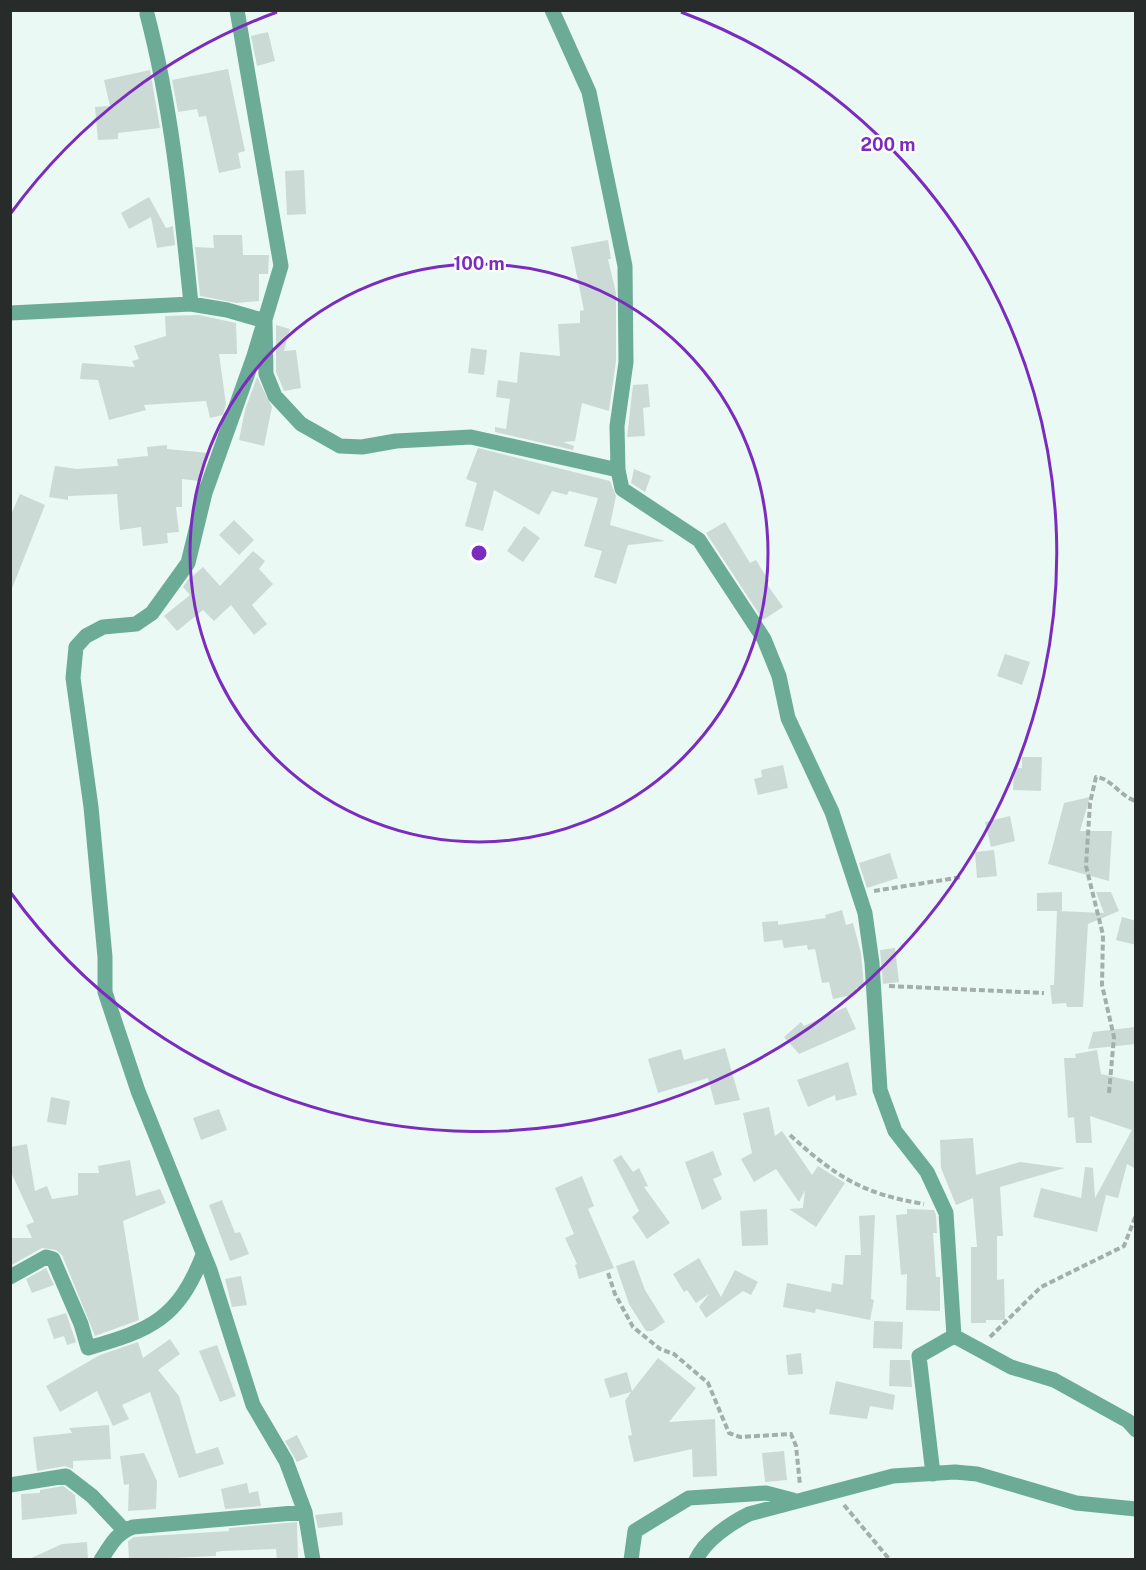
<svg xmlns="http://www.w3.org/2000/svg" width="1146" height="1570" viewBox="0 0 1146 1570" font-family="'Public Sans',sans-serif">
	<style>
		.building { fill: #ccdad5 }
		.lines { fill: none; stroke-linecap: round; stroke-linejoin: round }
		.path { stroke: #a4afab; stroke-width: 4; stroke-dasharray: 6 3; stroke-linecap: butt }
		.minor { stroke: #6cac97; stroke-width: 15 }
		.ring { fill: none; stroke: #7b2cbf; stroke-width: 3 }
		.centre { fill: #7b2cbf; stroke: #fff; stroke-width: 3 }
		.ring-label { font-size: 18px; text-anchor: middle; font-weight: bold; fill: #7b2cbf; stroke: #fff; stroke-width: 4.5; stroke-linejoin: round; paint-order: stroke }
	</style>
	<rect width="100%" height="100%" fill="#eaf9f3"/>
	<path class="building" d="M268 32 275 61 257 66 251 36Z
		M228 69 245 151 238 153 241 168 219 173 206 116 199 117 197 109 178 112 172 80Z
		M150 70 160 128 118 133V139L98 140 95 107 110 106 104 80Z
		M304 170 306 214 287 215 285 171Z
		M149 197 166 228 173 226 175 245 157 248 151 217 129 229 121 213Z
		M213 235H242L243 255H269L268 274H259V301L236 303 200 296 195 247 214 248Z
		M608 240 611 259H608L616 293V361L609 411 582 403 575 441 563 442 574 446 573 450 495 432V427L506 429 510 399 496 397 498 380 517 383 520 352 560 356 558 324 580 323V311L584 310 571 247Z
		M199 315 236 323 237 354H219L226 404 223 415 210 418 206 401 144 405 146 410 109 420 98 380 80 379 82 363 135 367 132 361 139 359 134 346 166 336 165 316Z
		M276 325 290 329 284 351 296 350 301 388 284 391 276 372Z
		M471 348 487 350 484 375 468 373Z
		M257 377 272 407 264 446 239 440 245 410Z
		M648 384 650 407 643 408 645 436 627 437 633 385Z
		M167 445V449L209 453 199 481 182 479V507H176L179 532 167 533 168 543 143 546 141 527 120 530 117 494 68 496V500L49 497 55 466 77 469 118 466 117 459 148 456 147 447Z
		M478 448 610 481 616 496 610 525 665 541 628 545 616 584 594 577 602 551 584 546 598 498 569 491 567 495 552 491 539 515 494 490 483 531 465 526 477 483 466 479Z
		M634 469 651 476 645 492 631 483Z
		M20 494 45 505 11 591 10 517Z
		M234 520 254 540 239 555 219 535Z
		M725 522 750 563 756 560 769 581 766 583 783 607 763 620 706 533Z
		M524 526 540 538 523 562 507 551Z
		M253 551 265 561 259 569 273 584 252 605 267 624 254 635 231 605 214 621 203 610 177 631 164 616 190 595 183 587 187 581 203 567 220 586Z
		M1005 654 1030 662 1022 685 997 676Z
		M1022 757H1042L1041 791 1013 790 1014 768H1022Z
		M783 765 788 788 758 795 754 779 762 777 761 770Z
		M1090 797 1080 831H1112L1109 881 1048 864 1064 803Z
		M1010 816 1015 841 991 847 985 822Z
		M994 850 997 876 977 878 975 852Z
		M890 853 898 878 867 888 859 863Z
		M1062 892V911H1058L1104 913 1096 892H1111L1119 911 1088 924 1083 1007H1067L1066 1003 1052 1004 1050 985H1054L1057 911H1037V893Z
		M842 910 846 925 853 923 861 953 864 987 856 988 857 994 833 999 829 982 822 983 815 949 808 950 807 945 784 948 782 940 764 942 762 922 778 921V925L826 918 825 915Z
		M1122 917 1136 921V945L1116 940Z
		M895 948 899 982 883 984 880 950Z
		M846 1007 856 1029 799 1054 784 1037 801 1022 804 1026Z
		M1135 1027 1136 1044 1088 1049 1093 1032Z
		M725 1048 740 1100 715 1105 708 1078 658 1093 648 1059 681 1049 684 1060Z
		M1097 1050 1101 1074 1136 1082V1169L1127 1164 1118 1198 1106 1195 1097 1232 1033 1217 1041 1188 1081 1198 1085 1167 1093 1168 1095 1198 1132 1130 1090 1116 1092 1143H1076L1074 1117 1068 1118 1064 1058H1076L1075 1054Z
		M848 1062 857 1095 836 1101 835 1095 808 1107 797 1080Z
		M51 1097 70 1101 66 1125 47 1122Z
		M769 1107 775 1136 782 1131 812 1175 818 1166 845 1183 816 1227 789 1209 803 1208 805 1190 799 1202 776 1169 754 1182 741 1159 752 1153 743 1113Z
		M219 1109 227 1130 201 1140 193 1118Z
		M973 1138 976 1175 1020 1162 1065 1168 1000 1187 1003 1236H997V1280L1004 1279 1005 1320H986V1323H971V1247H977L973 1198 956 1205 941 1168 940 1140Z
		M27 1144 35 1191 47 1186 52 1199 78 1195V1173H99L98 1166 130 1160 136 1196 160 1189 166 1203 123 1221 139 1320 95 1336 62 1255 56 1250 42 1248 10 1266V1238H32L26 1225 34 1222 10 1170V1147Z
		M713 1151 722 1175 713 1179 722 1199 702 1210 685 1162Z
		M621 1155 633 1172 639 1168 648 1186 644 1187 670 1223 647 1239 632 1217 639 1211 613 1160Z
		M582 1176 594 1206 588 1209 614 1268 579 1279 575 1265 577 1264 565 1238 574 1234 555 1188Z
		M222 1200 235 1233 240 1232 249 1254 230 1261 209 1205Z
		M767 1209 768 1245 742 1246 740 1211Z
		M907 1209 934 1210 936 1215 937 1233H933L936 1277H940V1311L906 1310 907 1274 901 1275 896 1215 907 1214Z
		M875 1215 871 1299 874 1300 870 1320 816 1309 815 1313 783 1307 787 1283 831 1292 832 1283 843 1285 845 1255H861L859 1216Z
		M699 1258 721 1297 735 1270 758 1282 751 1295 743 1291 706 1318 699 1307 709 1294 696 1303 687 1290 684 1292 673 1274Z
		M634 1260 645 1290 665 1322 652 1331H646L629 1304 616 1266Z
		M46 1268 54 1285 32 1293 26 1279Z
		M241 1276 247 1305 232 1307 225 1279Z
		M66 1313 76 1342 67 1345 64 1336 54 1339 47 1319Z
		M874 1321 903 1322 902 1349 873 1348Z
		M170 1339 180 1354 158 1370 179 1396 196 1454 218 1447 224 1464 179 1478 150 1392 122 1405 129 1419 113 1426 97 1391 60 1412 46 1386 100 1355 138 1342 143 1358Z
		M217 1345 236 1396 220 1402 199 1351Z
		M801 1353 803 1374 788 1375 786 1355Z
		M658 1358 696 1388 669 1422 715 1419 717 1476 693 1477 692 1449 634 1462 628 1436 632 1435 625 1401 631 1392 610 1398 604 1379 627 1372 632 1391Z
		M890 1360H910L912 1387 889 1386Z
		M836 1381 895 1395 893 1410 870 1406 867 1419 829 1414Z
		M109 1425 111 1459 73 1461V1469L65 1466 37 1471 33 1437 72 1433 69 1428Z
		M297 1435 308 1457 297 1462 285 1441Z
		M784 1451 787 1480 765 1482 762 1453Z
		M144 1453 157 1481 156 1509 128 1511 129 1484 124 1485 120 1456Z
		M247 1483 249 1493 258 1491 261 1506 225 1509 221 1489Z
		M63 1486 75 1495 77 1514 22 1520 21 1494 40 1493V1490Z
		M342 1512 343 1525 318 1528 315 1515Z
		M297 1522 298 1560H277L276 1549 222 1551 216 1552V1556L129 1560 128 1541 134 1537 229 1531V1528Z
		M87 1542 88 1560H27L62 1544Z"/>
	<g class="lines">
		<path class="path" d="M874 891 962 877
			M889 986 1044 993
			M1109 1093 1114 1037 1102 985 1103 935 1086 866 1090 803 1096 777C1111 778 1121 797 1136 801
			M790 1135C836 1177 863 1194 924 1204
			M608 1273 615 1294 633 1327 660 1349 674 1354 708 1383 729 1433 740 1437 791 1434 796 1446 800 1485
			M990 1337 1041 1287 1124 1246 1136 1215
			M844 1505 890 1560"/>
		<path class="minor" d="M237 10 281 266 254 356 205 493 188 563 152 613 136 624 103 627 86 636 76 647 73 678 91 807 105 957V992L138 1091 210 1270 253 1405 286 1461 305 1512 313 1560
			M552 10 589 92 625 266 626 362 617 426 618 470 622 489 699 540 764 639 779 676 788 718 832 812 865 913 872 963 880 1090 895 1131 927 1172 946 1213 954 1336 1011 1367 1054 1380 1128 1421 1136 1430
			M147 14C172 109 181 206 191 304
			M10 313 191 304 227 310 265 321 266 374 275 396 301 424 340 446 362 447 396 441 471 437 618 470
			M10 1277 46 1257 53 1259 81 1324 88 1348C151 1330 178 1319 203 1255
			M933 1474 919 1356 954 1336
			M10 1485 66 1476 92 1496 124 1530
			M101 1560C110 1546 117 1532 133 1527L305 1512
			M631 1560 635 1531 689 1498 766 1493 793 1500
			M696 1560C705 1540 731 1523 749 1514L893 1476 955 1472 977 1474 1076 1503 1136 1509"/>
	</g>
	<g class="ring">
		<circle cx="479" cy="553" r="289"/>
		<path d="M11 213A578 578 0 0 1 277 12M681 12A578 578 0 1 1 11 893"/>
	</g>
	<circle cx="479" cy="553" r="9" class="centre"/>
	<g class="ring-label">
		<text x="888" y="151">200 m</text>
		<text x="479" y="270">100 m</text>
	</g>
	<rect width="1146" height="1570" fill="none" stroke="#272c2b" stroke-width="24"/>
</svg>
